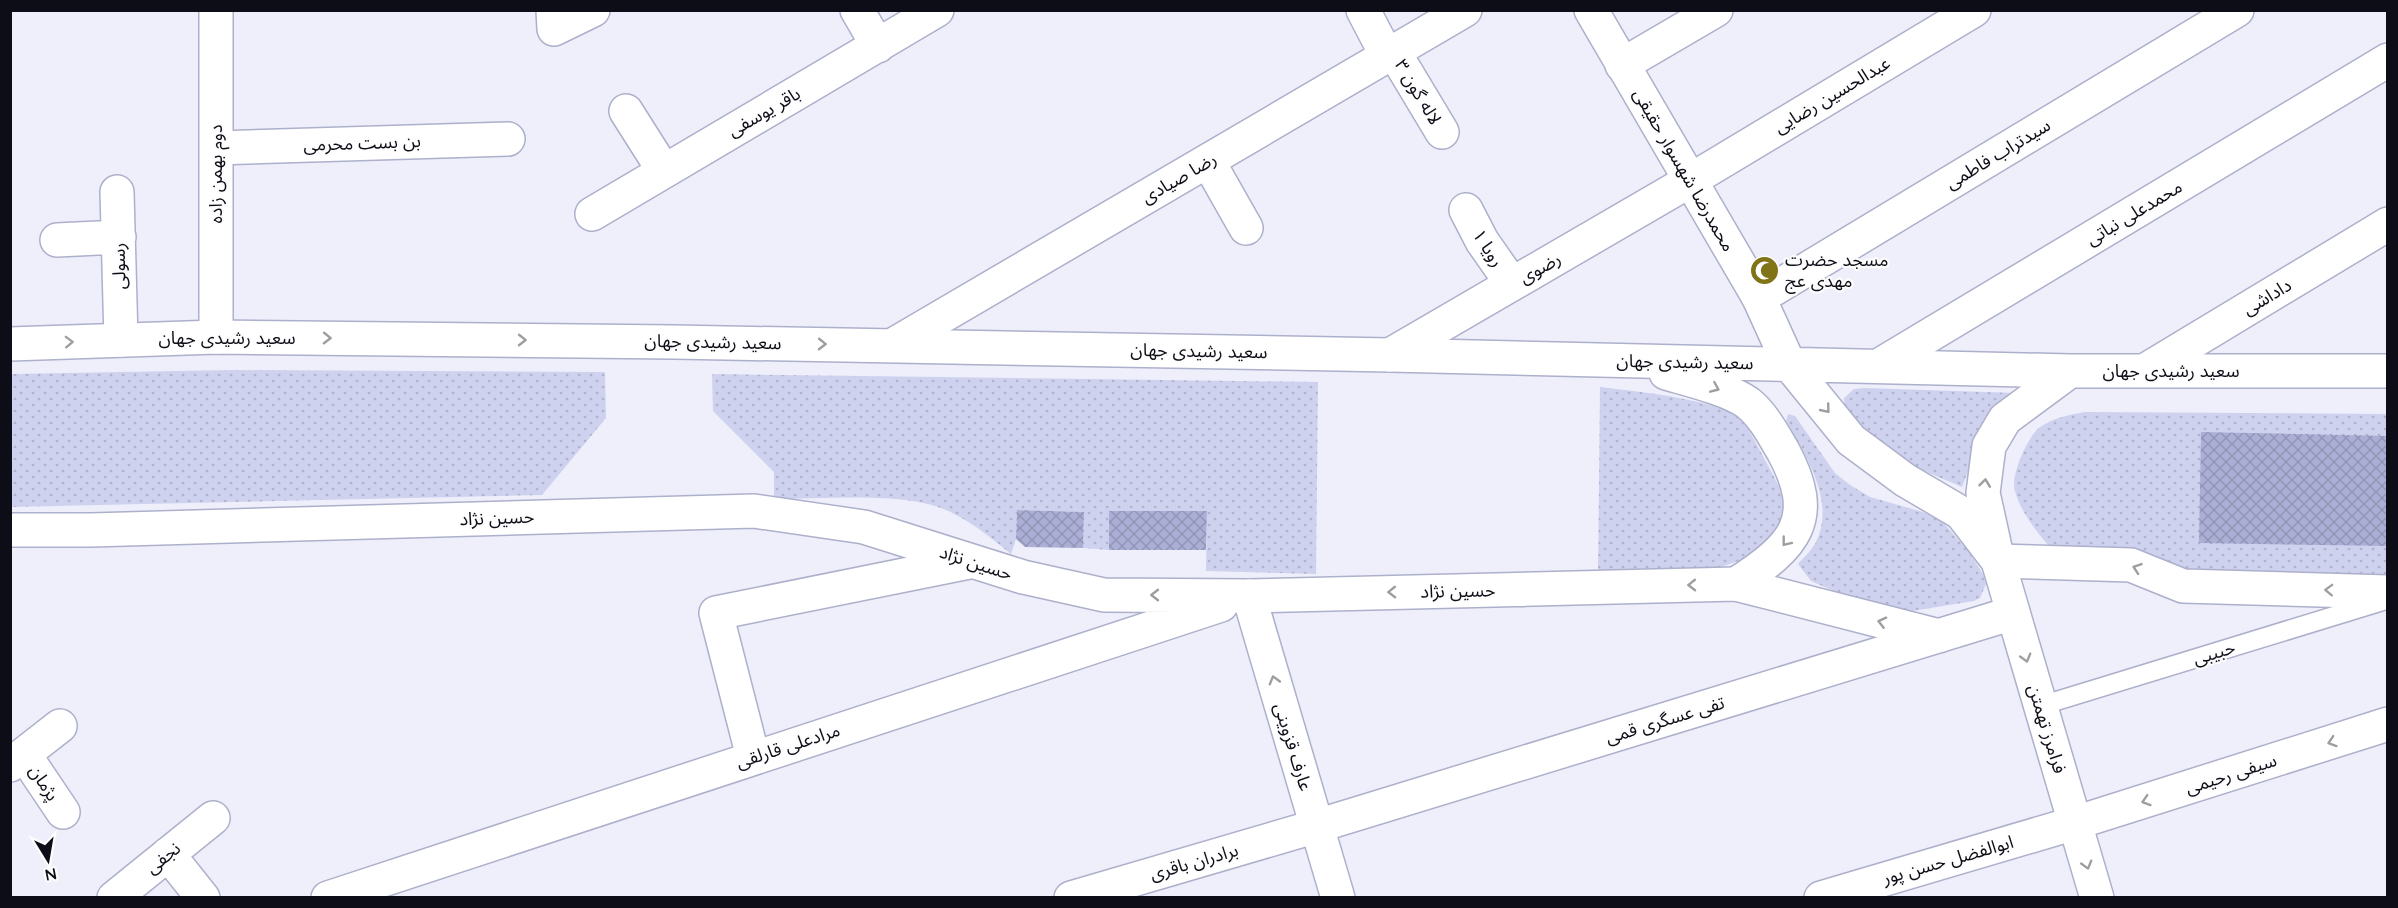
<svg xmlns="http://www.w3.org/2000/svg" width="2398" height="908" viewBox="0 0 2398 908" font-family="Quicksand,'Noto Sans Arabic',sans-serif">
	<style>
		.grass { fill: url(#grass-dots) }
		.building { fill: url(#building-cross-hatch) }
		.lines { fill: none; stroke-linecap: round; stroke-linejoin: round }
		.lane-casing { stroke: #adb0cb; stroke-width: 21 }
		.street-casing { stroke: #adb0cb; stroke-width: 36 }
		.secondary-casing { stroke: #adb0cb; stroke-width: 36 }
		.lane { stroke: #fff; stroke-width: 18 }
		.street { stroke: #fff; stroke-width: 33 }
		.secondary { stroke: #fff; stroke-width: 33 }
		.oneway { stroke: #9e9ea2 }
		.labels { text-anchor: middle; stroke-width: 4.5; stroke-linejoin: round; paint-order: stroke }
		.street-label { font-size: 18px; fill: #0d0d17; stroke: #fdfdfd }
		.poi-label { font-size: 18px; fill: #0d0d17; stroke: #fdfdfd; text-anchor: start }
	</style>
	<defs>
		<pattern id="grass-dots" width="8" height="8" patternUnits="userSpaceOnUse" patternTransform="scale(1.5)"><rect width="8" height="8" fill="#cfd2ef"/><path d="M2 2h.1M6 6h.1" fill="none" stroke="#b1b3cc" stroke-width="1.8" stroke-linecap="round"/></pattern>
		<pattern id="building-cross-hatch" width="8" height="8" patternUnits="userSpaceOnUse" patternTransform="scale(1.5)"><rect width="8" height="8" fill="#abafd5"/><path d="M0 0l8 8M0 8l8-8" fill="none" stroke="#9295b6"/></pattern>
	</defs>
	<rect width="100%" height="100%" fill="#eeeffb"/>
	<path class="grass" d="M232 370 605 372 606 418 542 495 11 507V374Z
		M712 374 1318 382 1316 574 1206 571 1207 512 1110 511 1109 550 1083 548 1084 512 1017 510 1016 539 1011 554C989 536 967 518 941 508 900 492 820 499 774 499V472L713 411Z
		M1600 387C1640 392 1710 398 1743 419L1779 486 1785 504 1779 533 1750 557 1709 571 1598 577Z
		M1865 388 2016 393 1979 443 1962 487 1884 454 1845 412 1844 398 1854 389Z
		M2084 412 2387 414V578L2215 577 2049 546C2035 530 2021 512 2015 491 2010 476 2028 436 2040 427 2053 418 2069 415 2084 412Z
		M1788 414 1795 416 1835 473 1850 485 1870 497 1923 512 1942 521 1969 552 1983 574 1986 584 1980 598 1974 601 1894 614 1871 607 1811 581 1798 564C1804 557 1812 550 1816 542 1836 500 1806 457 1786 421Z"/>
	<path class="building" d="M2201 432 2388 436V546L2199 543Z
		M1017 510 1084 512 1083 548 1025 547 1016 539Z
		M1109 511H1207L1206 550H1109Z"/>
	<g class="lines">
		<defs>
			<path id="lane" d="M2040 706 2383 601"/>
			<path id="street" d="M553 10 554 29 593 10
				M857 10 878 46
				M1363 10 1387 56
				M1394 52 1442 132
				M1622 65 1716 10
				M626 111 664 171
				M216 148 508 139
				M1208 161 1246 228
				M117 192 121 340
				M1466 210 1482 241 1512 284
				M592 214 937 10
				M57 240 119 237
				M1759 298 2237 10
				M216 337V10
				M893 345 1465 10
				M1390 355 1691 180 1974 10
				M1880 365 2388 60
				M2146 370 2388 224
				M10 530H91L754 511 864 527 1023 577 1104 595 1249 596 1736 584 1939 636
				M1998 561 2131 565 2183 586 2388 592
				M24 754 63 812
				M753 757 716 613 969 562
				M10 765 60 726
				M168 854 203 898
				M114 898 213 818
				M328 898 1221 605
				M1071 898 1317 826 2013 613
				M1821 898 2075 823 2388 724"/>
			<path id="secondary" d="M1591 10 1759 298 1789 364 1851 440 1905 480 1961 513 1998 561
				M10 344 216 337 674 342 1390 355 2070 371H2388
				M2070 371 2005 419 1989 446 1983 493 1998 561 2097 898
				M1666 373C1690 380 1728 389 1748 403 1763 415 1773 434 1783 451 1820 519 1795 546 1736 584
				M1249 596 1338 898"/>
		</defs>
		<use href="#lane" class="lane-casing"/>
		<use href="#street" class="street-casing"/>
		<use href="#secondary" class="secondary-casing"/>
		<use href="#lane" class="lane"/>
		<use href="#street" class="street"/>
		<use href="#secondary" class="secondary"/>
	</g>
	<defs><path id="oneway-chevron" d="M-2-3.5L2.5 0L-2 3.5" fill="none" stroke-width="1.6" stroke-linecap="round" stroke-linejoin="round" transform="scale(1.5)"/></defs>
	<g class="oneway">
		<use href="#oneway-chevron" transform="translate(327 338) rotate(1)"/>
		<use href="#oneway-chevron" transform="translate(522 340) rotate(1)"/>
		<use href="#oneway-chevron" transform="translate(69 342) rotate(-2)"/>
		<use href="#oneway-chevron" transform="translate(822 344) rotate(1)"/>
		<use href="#oneway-chevron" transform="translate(1715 388) rotate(23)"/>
		<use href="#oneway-chevron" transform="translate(1826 409) rotate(51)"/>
		<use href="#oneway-chevron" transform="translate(1985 483) rotate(-83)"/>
		<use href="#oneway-chevron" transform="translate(1786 542) rotate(128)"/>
		<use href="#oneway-chevron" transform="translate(2137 568) rotate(-161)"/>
		<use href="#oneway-chevron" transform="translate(1692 585) rotate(179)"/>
		<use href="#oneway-chevron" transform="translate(2329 590) rotate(-178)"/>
		<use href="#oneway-chevron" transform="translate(1392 592) rotate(179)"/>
		<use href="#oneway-chevron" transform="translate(1155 595) rotate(-180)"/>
		<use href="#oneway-chevron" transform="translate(1882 622) rotate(-166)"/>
		<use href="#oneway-chevron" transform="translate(2026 658) rotate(74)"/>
		<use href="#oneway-chevron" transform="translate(1274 680) rotate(-106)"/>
		<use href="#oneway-chevron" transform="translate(2332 742) rotate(162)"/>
		<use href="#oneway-chevron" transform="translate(2146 801) rotate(162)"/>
		<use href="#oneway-chevron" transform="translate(2087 865) rotate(74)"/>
	</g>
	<defs>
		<symbol id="mosque-disc" viewBox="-11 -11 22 22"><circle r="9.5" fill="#817417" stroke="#fdfdfd"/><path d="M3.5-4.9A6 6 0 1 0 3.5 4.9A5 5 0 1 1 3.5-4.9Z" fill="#fff"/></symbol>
	</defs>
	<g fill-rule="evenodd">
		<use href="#mosque-disc" x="1748" y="254" width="33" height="33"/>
	</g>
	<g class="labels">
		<g class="street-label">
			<text transform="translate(1418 92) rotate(59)" y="6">لاله گون ۳</text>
			<text transform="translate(1832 95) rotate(-31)" y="6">عبدالحسین رضایی</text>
			<text transform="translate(764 112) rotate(-30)" y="6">باقر یوسفی</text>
			<text transform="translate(362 143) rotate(-2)" y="6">بن بست محرمی</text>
			<text transform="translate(1998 154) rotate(-31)" y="6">سیدتراب فاطمی</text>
			<text transform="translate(1684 170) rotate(60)" y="6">محمدرضا شهسوار حقیقی</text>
			<text transform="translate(216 174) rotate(-90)" y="6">دوم بهمن زاده</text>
			<text transform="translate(1179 178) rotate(-30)" y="6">رضا صیادی</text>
			<text transform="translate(2134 213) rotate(-31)" y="6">محمدعلی نباتی</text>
			<text transform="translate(1488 248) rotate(57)" y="6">رویا ۱</text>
			<text transform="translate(119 266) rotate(-91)" y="6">رسولی</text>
			<text transform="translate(1540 268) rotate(-30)" y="6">رضوی</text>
			<text transform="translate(2267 297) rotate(-31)" y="6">داداشی</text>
			<text x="227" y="344">سعید رشیدی جهان</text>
			<text transform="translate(713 342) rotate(1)" y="6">سعید رشیدی جهان</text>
			<text transform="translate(1199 351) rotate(1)" y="6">سعید رشیدی جهان</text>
			<text transform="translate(1685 362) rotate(1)" y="6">سعید رشیدی جهان</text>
			<text x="2171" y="377">سعید رشیدی جهان</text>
			<text transform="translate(497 518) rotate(-2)" y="6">حسین نژاد</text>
			<text transform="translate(976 563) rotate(18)" y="6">حسین نژاد</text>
			<text transform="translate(1458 591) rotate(-1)" y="6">حسین نژاد</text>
			<text transform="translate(2214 653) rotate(-17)" y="6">حبیبی</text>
			<text transform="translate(1665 720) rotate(-17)" y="6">تفی عسگری قمی</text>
			<text transform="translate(2047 729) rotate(73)" y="6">فرامرز تهمتن</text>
			<text transform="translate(788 746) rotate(-18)" y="6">مرادعلی قارلقی</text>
			<text transform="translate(1293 747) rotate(73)" y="6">عارف قزوینی</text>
			<text transform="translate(2231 774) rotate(-18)" y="6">سیفی رحیمی</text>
			<text transform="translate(44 783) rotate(57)" y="6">پژمان</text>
			<text transform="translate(163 858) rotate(-39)" y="6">نجفی</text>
			<text transform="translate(1948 860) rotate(-16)" y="6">ابوالفضل حسن پور</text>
			<text transform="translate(1194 862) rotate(-16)" y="6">برادران باقری</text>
		</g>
		<g class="poi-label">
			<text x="1785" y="266">مسجد حضرت<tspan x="1785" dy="21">مهدی عج</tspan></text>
		</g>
	</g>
	<rect width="2398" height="908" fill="none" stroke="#0d0d17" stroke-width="24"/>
	<g transform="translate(48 860) rotate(169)" stroke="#fdfdfd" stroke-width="4.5" paint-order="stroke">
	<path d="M0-4.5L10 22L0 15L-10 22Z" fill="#0d0d17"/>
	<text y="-9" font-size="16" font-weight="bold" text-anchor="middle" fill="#0d0d17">N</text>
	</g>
</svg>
